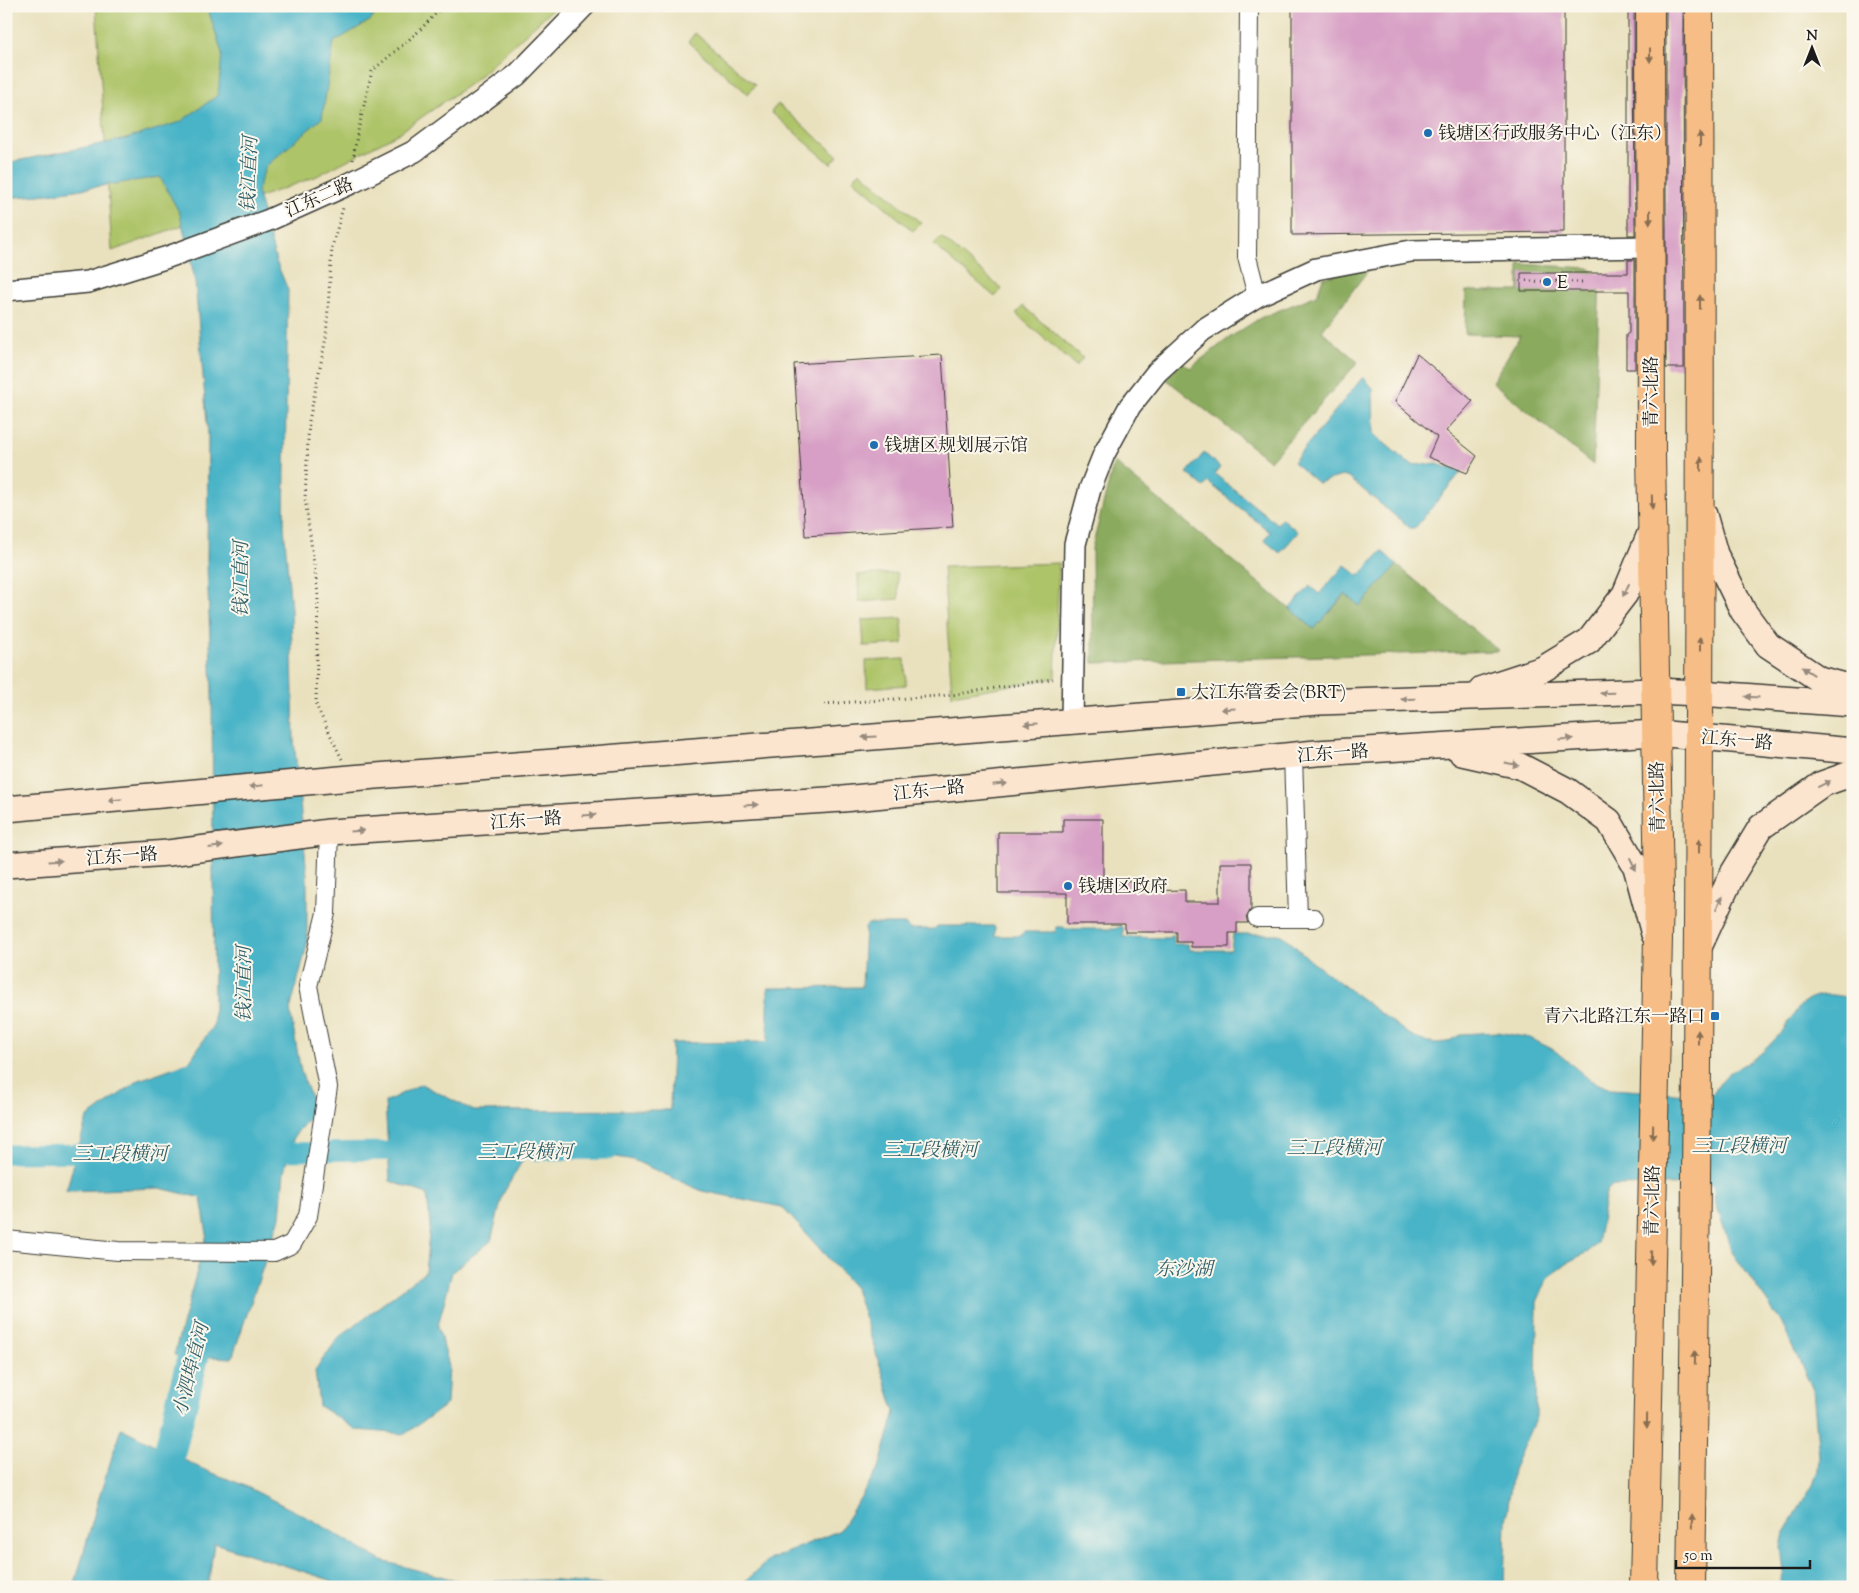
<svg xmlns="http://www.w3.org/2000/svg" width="1859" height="1593" viewBox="0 0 1859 1593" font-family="'Sorts Mill Goudy','Noto Serif SC',serif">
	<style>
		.green { fill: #aec469; stroke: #657042 }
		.forest { fill: #8aaa5d; stroke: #53633c }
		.water { fill: #49b4c7; stroke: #326872 }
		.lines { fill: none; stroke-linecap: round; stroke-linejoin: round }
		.canal { stroke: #49b4c7; stroke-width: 19 }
		.river { stroke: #49b4c7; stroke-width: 32 }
		.building { fill: #d79fc5 }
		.minor-casing { stroke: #3b3a34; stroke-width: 20 }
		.tertiary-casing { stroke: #3b3a34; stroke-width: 24 }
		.secondary-casing { stroke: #3b3a34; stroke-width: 28 }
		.primary-casing { stroke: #3b3a34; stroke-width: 30 }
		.path { stroke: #3b3a34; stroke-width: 3; stroke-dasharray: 1 4; stroke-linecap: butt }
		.minor { stroke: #fff; stroke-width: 18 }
		.tertiary { stroke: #fff; stroke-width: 21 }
		.secondary { stroke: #fbe5cf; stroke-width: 25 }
		.primary { stroke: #f6be86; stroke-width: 28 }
		.oneway { fill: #896d51 }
		.oneway2 { fill: #978b7e }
		.poi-dot { fill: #1f6fb2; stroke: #fbf7ec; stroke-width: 2 }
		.labels { text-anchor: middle; stroke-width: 4; stroke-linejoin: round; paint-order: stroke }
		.poi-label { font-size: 18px; fill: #1c1c1c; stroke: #fbf7ec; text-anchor: start }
		.street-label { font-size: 18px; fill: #1c1c1c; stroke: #fbf7ec }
		.water-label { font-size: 19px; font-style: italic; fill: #306069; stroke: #fbf7ec }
	</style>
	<rect width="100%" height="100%" fill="#fbf7ec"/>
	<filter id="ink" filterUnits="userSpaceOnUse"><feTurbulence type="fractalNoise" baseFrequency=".02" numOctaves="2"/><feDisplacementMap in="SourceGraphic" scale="10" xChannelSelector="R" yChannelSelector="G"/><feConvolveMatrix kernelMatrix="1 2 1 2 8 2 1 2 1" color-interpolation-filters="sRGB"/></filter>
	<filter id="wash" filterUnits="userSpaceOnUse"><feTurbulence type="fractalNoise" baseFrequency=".0096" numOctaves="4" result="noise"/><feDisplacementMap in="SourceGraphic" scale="20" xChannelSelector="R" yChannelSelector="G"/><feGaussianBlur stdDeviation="1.12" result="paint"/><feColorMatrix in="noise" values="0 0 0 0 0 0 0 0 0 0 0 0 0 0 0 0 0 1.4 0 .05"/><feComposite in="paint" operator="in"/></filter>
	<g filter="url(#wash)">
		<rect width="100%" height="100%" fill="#e9e1be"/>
		<path class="green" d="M96 6H556L474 81 399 133 315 177 112 251Z
			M695 33 755 85 748 94 688 42Z
			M778 104 838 156 831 164 771 112Z
			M860 171 921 223 913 231 853 179Z
			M941 237 1002 289 995 297 934 245Z
			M1023 306 1083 358 1076 366 1016 314Z
			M1059 563 1055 678 952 695 943 567Z
			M897 573 899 599 859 602 858 575Z
			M902 618 903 644 864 646 862 620Z
			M905 659 906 685 867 688 866 661Z"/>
		<path class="forest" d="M1519 264 1589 268 1600 277 1593 465 1492 382 1520 336 1465 334 1466 291H1519Z
			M1372 265 1322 331 1358 362 1270 461 1166 379 1181 361 1190 368 1229 338 1260 318 1317 295 1323 278Z
			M1114 462 1314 629 1346 594 1360 606 1397 565 1499 651 1093 663 1092 548Z"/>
		<path class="water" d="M207 6H380L371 20 334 42 322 118 266 166 257 191 276 261 288 290 284 526 291 610 294 740 307 875V945L290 1010 301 1072 316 1110 294 1136 284 1172 280 1217 232 1358 174 1355 207 1234 201 1198 160 1188 66 1191 87 1118 139 1080 189 1062 214 1024 212 691 207 565 208 435 195 281 180 214 160 177 49 194 6 198V163L126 139 180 122 218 95 222 53Z
			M1363 377 1373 388 1374 432 1376 436 1407 462 1413 465 1437 464 1461 472 1415 528H1410L1349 478 1342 476 1318 483 1293 462Z
			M1204 453 1220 467 1215 474 1277 524 1282 518 1298 532 1280 553 1264 540 1270 532 1208 482 1204 487 1187 473Z
			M1382 551 1397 565 1360 606 1345 594 1314 629 1290 608 1310 586 1319 594 1345 565 1359 576Z
			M868 924H905L909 929H934L937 926H993L995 927V936H1021L1024 932H1055L1056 927H1063L1066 929H1115L1121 926 1123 928V937L1168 938 1173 934 1174 944H1188L1190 950H1231L1233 934H1279L1284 936 1311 961 1407 1033 1423 1041 1436 1043 1447 1042 1462 1034 1497 1032 1530 1038 1554 1050 1590 1080 1610 1089 1707 1095 1714 1093C1726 1070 1733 1072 1753 1059 1763 1053 1771 1043 1779 1035 1789 1025 1797 1003 1811 998 1825 992 1839 996 1853 998V1587H1778L1784 1572 1781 1547 1784 1533 1813 1485 1818 1471 1819 1456 1813 1390 1781 1322 1732 1252 1715 1201 1714 1188 1710 1184 1614 1186 1609 1188 1606 1193 1597 1244 1588 1252 1568 1262 1548 1278 1537 1302 1536 1417 1513 1470 1506 1521 1504 1587H739L769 1560 840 1530 879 1468 895 1412 855 1288 782 1207 702 1191 633 1160 574 1149 525 1156 503 1194 491 1241 452 1272 438 1326 449 1366 447 1404 405 1434 357 1430 319 1406 315 1370 339 1337 425 1272 430 1225 427 1194 390 1181 385 1102 421 1084 474 1111 670 1110 672 1043 766 1042 768 1040V988L862 987 865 927Z
			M121 1428 200 1468 243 1485 314 1521 382 1561 463 1582 545 1580 630 1587H336L330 1580 214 1543 208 1587H74L98 1501Z"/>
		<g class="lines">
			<path class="canal" d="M535 1151 610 1150
				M265 1152 412 1151
				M6 1154 102 1153"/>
			<path class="river" d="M159 1495 204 1312"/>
		</g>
		<g id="blocks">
			<path class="building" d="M1292 6H1564V232L1292 235Z
				M1628 6H1634L1635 235H1628Z
				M1666 6H1683L1684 368H1666Z
				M1628 260H1635V369H1626V335L1629 333V291H1521V273H1628Z
				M1417 354 1473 401 1446 431 1477 456 1467 473 1428 457 1437 437 1395 402Z
				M942 355 953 527 805 536 794 364Z
				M1063 819H1103V881H1138V891L1185 890V902H1220V863H1251V909L1246 918 1248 923H1237V933H1229V947H1191V942H1177V932H1125V924H1067V893H998V832H1063Z"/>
		</g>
	</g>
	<g filter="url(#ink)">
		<use href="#blocks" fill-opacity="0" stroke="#3b3a34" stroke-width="1"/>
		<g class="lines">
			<defs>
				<path id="minor" d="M1249 6 1247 257 1257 296
					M1257 918H1298L1293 755
					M1298 918H1314
					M6 1240 118 1251 274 1252 292 1244 308 1216 328 1087 308 986 326 913 329 832"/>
				<path id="tertiary" d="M6 290 88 282 168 257 269 220 349 184 415 151 517 75 584 6
					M1072 721 1075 544 1090 489 1104 454 1130 406 1157 372 1203 330 1257 296 1316 269 1411 251 1650 247"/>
				<path id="secondary" d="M1704 515 1715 554 1743 611 1768 645 1819 679 1853 688
					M1482 689 1543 669 1589 641 1625 594 1652 529
					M1462 753 1520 766 1568 791 1609 821 1636 867 1654 934
					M6 809 351 778 1319 702 1655 691 1700 693 1853 704
					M6 865 168 853 329 832 843 799 1316 753 1656 733 1853 751
					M1699 947 1732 875 1761 827 1822 784 1853 773"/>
				<path id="primary" d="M1644 1587 1659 891 1651 454 1650 6
					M1691 1587C1699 1060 1701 533 1699 6"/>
			</defs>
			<use href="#minor" class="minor-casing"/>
			<use href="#tertiary" class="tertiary-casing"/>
			<use href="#secondary" class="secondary-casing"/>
			<use href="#primary" class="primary-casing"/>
			<path class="path" d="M353 160 357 135 372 71 419 31 443 6
				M1526 281 1582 282
				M824 704 952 695 1053 679
				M342 759 316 705 318 594 305 498 309 421 326 338 332 247 343 208"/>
			<use href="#minor" class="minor"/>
			<use href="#tertiary" class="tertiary"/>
			<use href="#secondary" class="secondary"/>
			<use href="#primary" class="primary"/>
		</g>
		<defs><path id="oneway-solid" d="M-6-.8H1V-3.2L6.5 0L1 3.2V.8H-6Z" transform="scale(1.25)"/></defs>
		<g class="oneway">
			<use href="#oneway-solid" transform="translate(1650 55) rotate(90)"/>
			<use href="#oneway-solid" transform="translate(1700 139) rotate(-90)"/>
			<use href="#oneway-solid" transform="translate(1650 217) rotate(90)"/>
			<use href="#oneway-solid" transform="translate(1700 302) rotate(-90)"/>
			<use href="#oneway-solid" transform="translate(1701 464) rotate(-90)"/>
			<use href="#oneway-solid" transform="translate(1652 502) rotate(89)"/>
			<use href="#oneway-solid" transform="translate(1700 644) rotate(-90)"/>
			<use href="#oneway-solid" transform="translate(1699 846) rotate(-90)"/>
			<use href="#oneway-solid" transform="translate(1698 1037) rotate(-90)"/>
			<use href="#oneway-solid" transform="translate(1653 1132) rotate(91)"/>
			<use href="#oneway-solid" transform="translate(1651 1258) rotate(91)"/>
			<use href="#oneway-solid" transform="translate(1695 1358) rotate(-89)"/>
			<use href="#oneway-solid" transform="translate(1647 1421) rotate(91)"/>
			<use href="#oneway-solid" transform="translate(1692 1521) rotate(-89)"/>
		</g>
		<g class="oneway2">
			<use href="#oneway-solid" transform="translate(1626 590) rotate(116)"/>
			<use href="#oneway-solid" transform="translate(1808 671) rotate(-147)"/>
			<use href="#oneway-solid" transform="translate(1607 693) rotate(178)"/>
			<use href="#oneway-solid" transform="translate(1752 697) rotate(-176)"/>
			<use href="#oneway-solid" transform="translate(1408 699) rotate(178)"/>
			<use href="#oneway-solid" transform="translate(1228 709) rotate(176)"/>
			<use href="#oneway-solid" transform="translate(1031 724) rotate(176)"/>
			<use href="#oneway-solid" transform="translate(869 737) rotate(176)"/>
			<use href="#oneway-solid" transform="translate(1566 739) rotate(-3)"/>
			<use href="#oneway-solid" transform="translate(1512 764) rotate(12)"/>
			<use href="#oneway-solid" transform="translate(1000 784) rotate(-6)"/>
			<use href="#oneway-solid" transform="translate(1824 784) rotate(-26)"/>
			<use href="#oneway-solid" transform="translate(256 786) rotate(174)"/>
			<use href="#oneway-solid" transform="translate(115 800) rotate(175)"/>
			<use href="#oneway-solid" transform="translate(751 805) rotate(-4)"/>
			<use href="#oneway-solid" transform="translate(589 815) rotate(-4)"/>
			<use href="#oneway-solid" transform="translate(357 831) rotate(-4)"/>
			<use href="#oneway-solid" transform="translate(216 847) rotate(-7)"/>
			<use href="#oneway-solid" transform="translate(55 861) rotate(-4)"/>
			<use href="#oneway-solid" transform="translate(1633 864) rotate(64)"/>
			<use href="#oneway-solid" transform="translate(1719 903) rotate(-66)"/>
		</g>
	</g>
	<g class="poi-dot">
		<circle cx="1428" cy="133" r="5"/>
		<circle cx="1547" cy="282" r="5"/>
		<circle cx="874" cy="445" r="5"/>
		<rect x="1176" y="687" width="10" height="10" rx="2.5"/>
		<circle cx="1068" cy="886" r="5"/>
		<rect x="1710" y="1011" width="10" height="10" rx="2.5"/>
	</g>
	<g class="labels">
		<g class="poi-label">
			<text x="1438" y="139">钱塘区行政服务中心（江东）</text>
			<text x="1557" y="288">E</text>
			<text x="884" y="451">钱塘区规划展示馆</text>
			<text x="1191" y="698">大江东管委会(BRT)</text>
			<text x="1078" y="892">钱塘区政府</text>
			<text x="1705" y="1022" text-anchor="end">青六北路江东一路口</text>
		</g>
		<g class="street-label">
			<text transform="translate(319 197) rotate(-24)" y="6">江东二路</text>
			<text transform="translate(1651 392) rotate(-90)" y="6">青六北路</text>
			<text transform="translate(1737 740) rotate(5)" y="6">江东一路</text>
			<text transform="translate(1333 753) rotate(-4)" y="6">江东一路</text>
			<text transform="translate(929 790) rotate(-6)" y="6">江东一路</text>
			<text transform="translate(1657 797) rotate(-91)" y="6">青六北路</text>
			<text transform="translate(526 820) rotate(-4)" y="6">江东一路</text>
			<text transform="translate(122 856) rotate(-4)" y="6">江东一路</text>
			<text transform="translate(1652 1201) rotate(-89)" y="6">青六北路</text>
		</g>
		<g class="water-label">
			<text transform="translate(248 174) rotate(-88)" y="7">钱江直河</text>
			<text transform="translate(240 579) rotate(-90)" y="7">钱江直河</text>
			<text transform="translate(243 984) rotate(-90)" y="7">钱江直河</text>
			<text x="1739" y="1152">三工段横河</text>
			<text x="1334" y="1154">三工段横河</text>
			<text x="930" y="1156">三工段横河</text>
			<text x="525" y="1158">三工段横河</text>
			<text x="120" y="1160">三工段横河</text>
			<text x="1184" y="1275">东沙湖</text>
			<text transform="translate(190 1369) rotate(-76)" y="7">小泗埠直河</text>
		</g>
	</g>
	<rect width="1859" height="1593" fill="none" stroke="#fbf7ec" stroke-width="25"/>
	<g transform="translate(1812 48)" stroke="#fbf7ec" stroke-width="4" paint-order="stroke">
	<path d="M0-4L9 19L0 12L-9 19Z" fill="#1c1c1c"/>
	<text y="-8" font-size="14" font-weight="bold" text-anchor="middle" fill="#1c1c1c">N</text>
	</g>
	<path d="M1676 1560v8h134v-8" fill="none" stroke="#1c1c1c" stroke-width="2.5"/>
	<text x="1684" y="1560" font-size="15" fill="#1c1c1c" stroke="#fbf7ec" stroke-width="4" paint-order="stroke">50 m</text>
</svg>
